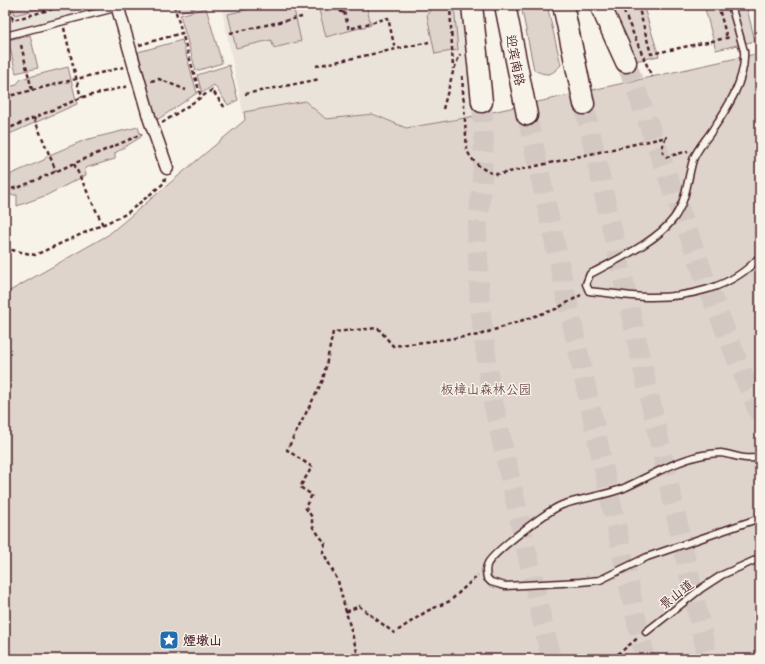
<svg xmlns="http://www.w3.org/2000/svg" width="765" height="664" viewBox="0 0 765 664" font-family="'Gochi Hand','LXGW WenKai TC',sans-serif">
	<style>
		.built { fill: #eae3da }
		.green { fill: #ded4cc; stroke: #947a7c }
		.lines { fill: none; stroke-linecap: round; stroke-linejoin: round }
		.primary-tunnel { stroke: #d4c9c2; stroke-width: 20; stroke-dasharray: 20 10; stroke-linecap: butt }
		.lane-casing { stroke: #4a1f2b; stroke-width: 9 }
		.street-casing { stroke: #4a1f2b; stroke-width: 15 }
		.primary-casing { stroke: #4a1f2b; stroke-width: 23 }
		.path { stroke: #4a1f2b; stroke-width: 2.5; stroke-dasharray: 4 3; stroke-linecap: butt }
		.lane { stroke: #f7f3e8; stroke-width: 6 }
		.street { stroke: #f7f3e8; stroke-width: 12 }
		.primary { stroke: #f7f3e8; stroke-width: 20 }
		.labels { text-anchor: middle; stroke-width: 3; stroke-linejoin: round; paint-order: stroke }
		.street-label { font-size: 13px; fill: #4a1f2b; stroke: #f7f3e8 }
		.park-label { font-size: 13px; fill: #6f4c53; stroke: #f7f3e8 }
		.poi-label { font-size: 13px; font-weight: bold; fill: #4a1f2b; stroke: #f7f3e8; text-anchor: start }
	</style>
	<rect width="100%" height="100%" fill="#f7f3e8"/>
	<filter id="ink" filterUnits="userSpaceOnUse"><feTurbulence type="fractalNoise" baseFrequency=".025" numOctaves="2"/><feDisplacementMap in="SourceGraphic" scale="8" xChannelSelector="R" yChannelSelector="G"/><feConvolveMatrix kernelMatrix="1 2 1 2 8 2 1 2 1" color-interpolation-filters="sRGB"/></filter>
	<g filter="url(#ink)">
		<path class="built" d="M5 5H117L5 35Z
			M221 5H471L482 115 405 128 374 113 326 119 305 100 243 112Z"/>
		<path class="green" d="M12 5H52L15 15Z
			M177 5H206L179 12Z
			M267 5H293L301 41 274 48 271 40 236 48 228 14Z
			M323 5H366L371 25 326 37 318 6Z
			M433 5H454L458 50 435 54 427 15Z
			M521 5H547L561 65C551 76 547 76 534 70Z
			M608 5H643L659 56 630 62Z
			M704 5H746L755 41 716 50Z
			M206 8 222 63 196 71 180 15Z
			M30 35 38 68 16 73 8 40Z
			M182 40 197 93 157 120 138 52Z
			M760 53V659H5V289L8 292 108 235 245 120 244 112 305 101 326 119 373 114 406 128 465 118Z
			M229 65 238 100 228 105 214 85 202 93 197 75Z
			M68 67 77 104 5 136V88L16 85 21 79Z
			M138 127 141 137 115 153V159L85 168 86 175 47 195 17 206V195H5V183L10 181 11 174 44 160 47 156 85 140Z"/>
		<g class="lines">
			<path class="primary-tunnel" d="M626 62 711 295 760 416
				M482 102 484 138 482 182 477 232 480 307 491 393 551 659
				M584 104 708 659
				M527 115 645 659"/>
			<defs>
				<path id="lane" d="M731 5 744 51C746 80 727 109 711 132 705 141 697 149 693 160 687 180 687 200 674 218 656 242 620 258 594 272L590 274 586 284 589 291C608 293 626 296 645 297 685 298 733 289 760 256
					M5 36 127 5
					M760 457C746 461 735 455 721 453 715 453 709 454 703 455 677 460 648 477 624 488 604 496 581 498 562 505 547 511 496 550 488 563 485 568 486 573 487 578L491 582 505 586 580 582 600 580 647 557 760 518
					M646 632 702 588 722 575 760 558"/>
				<path id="street" d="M117 5 150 120 167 168"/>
				<path id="primary" d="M472 5 482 102
					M505 5 527 115
					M563 5 584 104
					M600 5 626 62"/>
			</defs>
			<use href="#lane" class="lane-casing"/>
			<use href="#street" class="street-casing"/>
			<use href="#primary" class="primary-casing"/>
			<path class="path" d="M174 5 182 33
				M327 5 344 13
				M342 5 349 29 388 18 395 49
				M450 5 453 69
				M621 5 652 77
				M638 5 651 54 731 37
				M718 5 727 38
				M5 6H9L13 20 67 5
				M5 22 13 20
				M64 28 81 98
				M230 33 302 17
				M21 45 32 90
				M139 45 182 33 201 97
				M316 66 429 42
				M462 76 467 150C471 161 484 172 496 174 500 174 505 173 509 172L667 137
				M151 81 159 79 186 90
				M245 94 320 79
				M5 97 124 67
				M443 109 453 72 460 54
				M34 118 56 171
				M162 123 212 90 225 108
				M5 130 83 97 129 86
				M666 137C663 145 659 151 667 157L688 151
				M74 164 103 225
				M5 190 20 187 142 134
				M5 247 12 250 35 255 126 214 164 183 165 178
				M346 612 338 581 323 552 325 543 312 526V517L305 507 312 495 300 487 312 467 287 450 323 380 333 332 378 328 393 346 479 335 556 309 581 295
				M359 659 346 612 359 606 394 633 427 611 450 601 478 575
				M612 659 639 637"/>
			<use href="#lane" class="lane"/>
			<use href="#street" class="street"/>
			<use href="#primary" class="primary"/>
		</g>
	</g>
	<defs>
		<symbol id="sight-square" viewBox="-11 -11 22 22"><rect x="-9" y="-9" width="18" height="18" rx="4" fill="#1f6fb2" stroke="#f7f3e8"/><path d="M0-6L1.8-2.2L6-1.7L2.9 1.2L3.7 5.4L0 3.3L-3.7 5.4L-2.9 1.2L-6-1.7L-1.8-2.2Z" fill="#fff"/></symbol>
	</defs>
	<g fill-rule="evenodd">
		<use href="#sight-square" x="158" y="629" width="22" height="22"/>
	</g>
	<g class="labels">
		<g class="street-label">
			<text transform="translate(516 60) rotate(79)" y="5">迎宾南路</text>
			<text transform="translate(676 594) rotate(-38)" y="5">景山道</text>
		</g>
		<g class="park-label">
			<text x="486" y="394">板樟山森林公园</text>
		</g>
		<g class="poi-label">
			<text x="183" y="645">煙墩山</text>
		</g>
	</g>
	<rect width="765" height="664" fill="none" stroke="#f7f3e8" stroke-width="20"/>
	<rect x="10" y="10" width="745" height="644" fill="none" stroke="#4a1f2b" stroke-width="1.5" filter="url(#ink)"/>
</svg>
